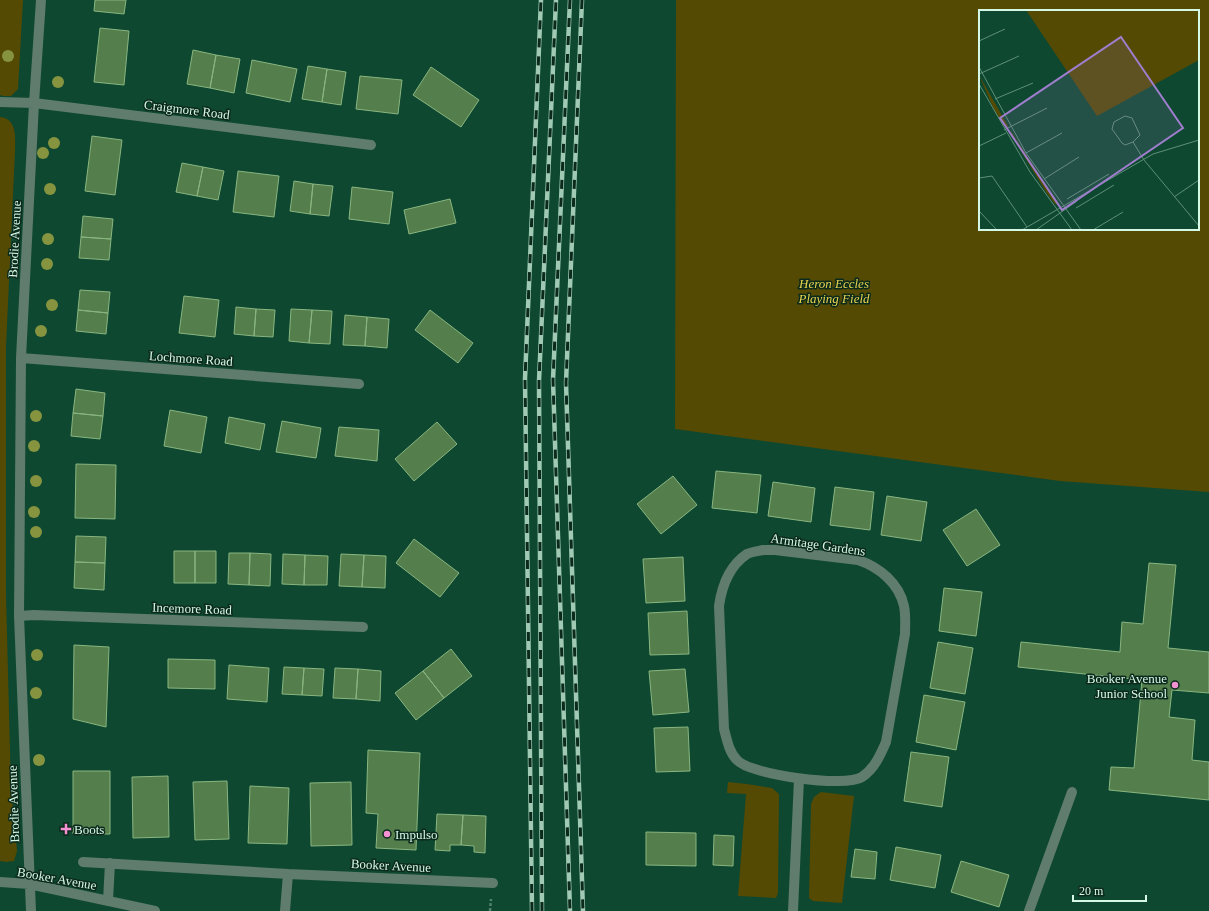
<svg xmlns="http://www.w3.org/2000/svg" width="1209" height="911" viewBox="0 0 1209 911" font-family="'Times New Roman',serif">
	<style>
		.green { fill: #544a04; fill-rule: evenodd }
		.building { fill: #547f4c; stroke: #89b680 }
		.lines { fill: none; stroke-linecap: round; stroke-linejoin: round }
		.path { stroke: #52846d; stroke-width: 2.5; stroke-dasharray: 3 2; stroke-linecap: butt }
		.minor { stroke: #5f7c6c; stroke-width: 10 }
		.rail-casing { stroke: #a0cab4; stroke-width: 4.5 }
		.rail { stroke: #0c2a1c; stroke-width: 3; stroke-dasharray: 9; stroke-linecap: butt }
		.tree { fill: #869440 }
		.poi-dot { fill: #f491d3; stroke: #0c2a1c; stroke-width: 1.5 }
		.labels { text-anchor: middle; stroke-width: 3; stroke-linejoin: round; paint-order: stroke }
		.street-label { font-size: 13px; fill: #d6f9e5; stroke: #0c2a1c }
		.park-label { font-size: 13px; font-style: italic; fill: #e8d34e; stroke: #0c2a1c }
		.poi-label { font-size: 13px; fill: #d6f9e5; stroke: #0c2a1c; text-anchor: start }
		.inset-road { fill: none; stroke: #5e8f78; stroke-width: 1 }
		.view { fill: #9f7ece; fill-opacity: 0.15; stroke: #9f7ece; stroke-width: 2 }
		.inset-edge { fill: none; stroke: #d6f9e5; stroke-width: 2 }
	</style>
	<rect width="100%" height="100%" fill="#0e4830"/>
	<path class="green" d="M0 0H23L18 89 11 96H3L0 95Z
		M676 0H1209V492L1060 481 675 429ZM980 11H1198V229H980Z
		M0 117C18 119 15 138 15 151L6 347V595L11 789 17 851 14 861 6 862 0 861Z
		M728 782 747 784 772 788 779 794 778 893 776 898 738 896 746 794 727 793Z
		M821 792 854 796 842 903 813 901 809 898 811 804 814 797Z"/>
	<path class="building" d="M95 0H126L124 14 94 11Z
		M100 28 129 31 124 85 94 82Z
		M193 50 216 55 210 88 187 84Z
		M216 55 240 59 234 93 210 88Z
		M252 60 297 69 290 102 246 93Z
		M308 66 327 69 322 102 302 99Z
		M431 67 479 100 461 127 413 95Z
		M327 69 346 72 341 105 322 102Z
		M360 76 402 80 398 114 356 109Z
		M92 136 122 140 115 195 85 191Z
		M182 163 203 167 197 196 176 192Z
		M203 167 224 171 218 200 197 196Z
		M238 171 279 176 274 217 233 212Z
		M294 181 313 184 310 214 290 211Z
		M313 184 333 186 329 216 310 214Z
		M352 187 393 192 389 224 349 219Z
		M450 199 456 223 409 234 404 210Z
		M83 216 113 219 111 239 81 237Z
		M81 237 111 239 109 260 79 258Z
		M80 290 110 292 108 313 78 310Z
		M184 296 219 300 215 337 179 333Z
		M236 307 256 309 254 336 234 334Z
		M256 309 275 310 273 337 254 336Z
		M291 309 312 310 309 343 289 341Z
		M78 310 108 313 106 334 76 331Z
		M312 310 332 311 330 344 309 343Z
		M430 310 473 343 458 363 415 330Z
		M345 315 367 317 365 346 343 345Z
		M367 317 389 319 387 348 365 346Z
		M76 389 105 393 103 416 73 413Z
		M170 410 207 417 201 453 164 446Z
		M73 413 103 416 100 439 71 436Z
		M229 417 265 424 260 450 225 443Z
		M282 421 321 428 316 458 276 452Z
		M437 422 457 444 414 481 395 459Z
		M339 427 379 430 377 461 335 456Z
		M76 464 116 465 115 519 75 518Z
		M716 471 761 475 757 513 712 508Z
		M673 476 697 505 661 534 637 504Z
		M773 482 815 488 811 522 768 516Z
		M835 487 874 492 870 530 830 525Z
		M887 496 927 502 921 541 881 535Z
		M976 509 1000 545 967 566 943 530Z
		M76 536 106 537 105 563 75 562Z
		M414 539 459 573 440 597 396 563Z
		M174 551H195V583H174Z
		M195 551H216V583H195Z
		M229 553H250L249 585 228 584Z
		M250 553 271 554 270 586 249 585Z
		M283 554 305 555 304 585 282 584Z
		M341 554 364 555 362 587 339 586Z
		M305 555 328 556 327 585H304Z
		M364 555 386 556 385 588 362 587Z
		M683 557 685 601 646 603 643 559Z
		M75 562 105 563 104 590 74 588Z
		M1149 563 1176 565 1168 648 1209 652V693L1172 690 1169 717 1195 720 1192 760 1209 762V800L1109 790 1111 767 1134 768 1142 680 1018 667 1021 642 1120 652 1122 622 1143 624Z
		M944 588 982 592 976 636 939 631Z
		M687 611 689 654 650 655 648 613Z
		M938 642 973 648 965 694 930 688Z
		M74 645 109 647 106 727 73 719Z
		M451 649 472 676 444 698 423 671Z
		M168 659 215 660V689L168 688Z
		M229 665 269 668 267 702 227 699Z
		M284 667 304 668 302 695 282 694Z
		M304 668 324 669 322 696 302 695Z
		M335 668 358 669 356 699 333 698Z
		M358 669 381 671 380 701 356 699Z
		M685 669 689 712 653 715 649 671Z
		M423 671 444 698 416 720 395 693Z
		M924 695 965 702 956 750 916 742Z
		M688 727 690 771 656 772 654 728Z
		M368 750 420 753 416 850 376 848 378 814 366 813Z
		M911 752 949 757 942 807 904 801Z
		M73 771H110V834H73Z
		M168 776 169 837 133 838 132 777Z
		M227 781 229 839 195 840 193 782Z
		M351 782 352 845 311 846 310 783Z
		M250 786 289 788 287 844 248 843Z
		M437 814 463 815 461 845H450V851L435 850Z
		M463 815 486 816 485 853 474 852V846L461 845Z
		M646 832 696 833V866L646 865Z
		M714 835 734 836 733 866 713 865Z
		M896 847 941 855 935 888 890 880Z
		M855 849 877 852 875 879 851 877Z
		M961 861 1009 875 999 907 951 892Z"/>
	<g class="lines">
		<path class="path" d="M490 911 491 899"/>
		<path class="minor" d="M0 102 34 103 371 145
			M21 358 359 384
			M763 550H775L858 560C879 567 899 583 904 606 906 616 905 625 905 634L886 742C880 756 874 769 862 777 846 788 750 775 737 760 729 752 727 740 724 729L719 606C722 585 729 566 747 554 751 552 758 551 763 550Z
			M19 616 34 615 363 627
			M83 862 288 874 493 883
			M0 882 29 884 155 911
			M108 901 110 863
			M31 911 19 616 21 358 34 103 41 0
			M285 911 288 874
			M793 911 799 779
			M1029 911 1072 792"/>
		<defs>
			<path id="rail" d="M570 0 553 380 570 911
				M582 0 566 383 583 911
				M532 911 525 379 541 0
				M542 911 539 381 556 0"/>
		</defs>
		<use href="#rail" class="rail-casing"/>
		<use href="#rail" class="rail"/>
	</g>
	<g class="tree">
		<circle cx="8" cy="56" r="6"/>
		<circle cx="58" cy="82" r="6"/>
		<circle cx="54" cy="143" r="6"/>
		<circle cx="43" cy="153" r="6"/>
		<circle cx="50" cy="189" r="6"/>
		<circle cx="48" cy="239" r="6"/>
		<circle cx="47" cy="264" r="6"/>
		<circle cx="52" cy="305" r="6"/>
		<circle cx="41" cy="331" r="6"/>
		<circle cx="36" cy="416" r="6"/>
		<circle cx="34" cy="446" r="6"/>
		<circle cx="36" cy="481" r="6"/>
		<circle cx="34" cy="512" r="6"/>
		<circle cx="36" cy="532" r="6"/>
		<circle cx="37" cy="655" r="6"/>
		<circle cx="36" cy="693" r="6"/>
		<circle cx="39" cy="760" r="6"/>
	</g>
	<g class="poi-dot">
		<circle cx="1175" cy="685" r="4"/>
		<path d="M64 823h4v4h4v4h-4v4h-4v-4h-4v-4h4z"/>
		<circle cx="387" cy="834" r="4"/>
	</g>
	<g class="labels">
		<g class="street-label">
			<text transform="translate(187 109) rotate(7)" y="5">Craigmore Road</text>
			<text transform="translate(14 239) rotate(-87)" y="5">Brodie Avenue</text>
			<text transform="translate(191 358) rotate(4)" y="5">Lochmore Road</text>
			<text transform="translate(818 544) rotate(8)" y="5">Armitage Gardens</text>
			<text transform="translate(192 608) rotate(2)" y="5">Incemore Road</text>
			<text transform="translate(13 804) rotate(-92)" y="5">Brodie Avenue</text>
			<text transform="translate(391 865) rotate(3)" y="5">Booker Avenue</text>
			<text transform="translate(57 878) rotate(10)" y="5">Booker Avenue</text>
		</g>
		<g class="park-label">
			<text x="834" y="288">Heron Eccles<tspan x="834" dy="15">Playing Field</tspan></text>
		</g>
		<g class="poi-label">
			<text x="1167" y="683" text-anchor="end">Booker Avenue<tspan x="1167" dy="15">Junior School</tspan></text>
			<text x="74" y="834">Boots</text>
			<text x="395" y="839">Impulso</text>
		</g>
	</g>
	<g transform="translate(979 10)">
		<rect width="220" height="220" fill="#0e4830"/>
		<path d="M47 0H220V50L118 106ZM0 65 29 116 27 118 15 100ZM29 120 33 123 80 195 76 194 67 182Z" fill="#544a04"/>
		<path class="inset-road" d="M0 31 26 19M0 57 47 143 102 220M0 64 40 46M0 74 51 162 93 220M16 89 54 73M25 120 68 98M154 132 161 125 153 108 146 106 135 112 133 119 143 133 146 135 154 132 165 150 220 216M0 136 27 123M47 143 83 123M0 168 13 166 48 217M65 169 100 147M195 187 220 170M88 189 130 164M97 198 135 175M0 201 18 220M43 220 174 144 220 130M57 220 98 191M114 220 144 202"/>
		<path class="view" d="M142 27 204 118 83 200 21 108Z"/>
		<rect width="220" height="220" class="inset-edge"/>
	</g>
	<path d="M1073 895v6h73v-6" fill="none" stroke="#d6f9e5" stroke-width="2"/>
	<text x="1079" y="895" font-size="12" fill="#d6f9e5" stroke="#0c2a1c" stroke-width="3" paint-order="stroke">20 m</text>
</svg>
